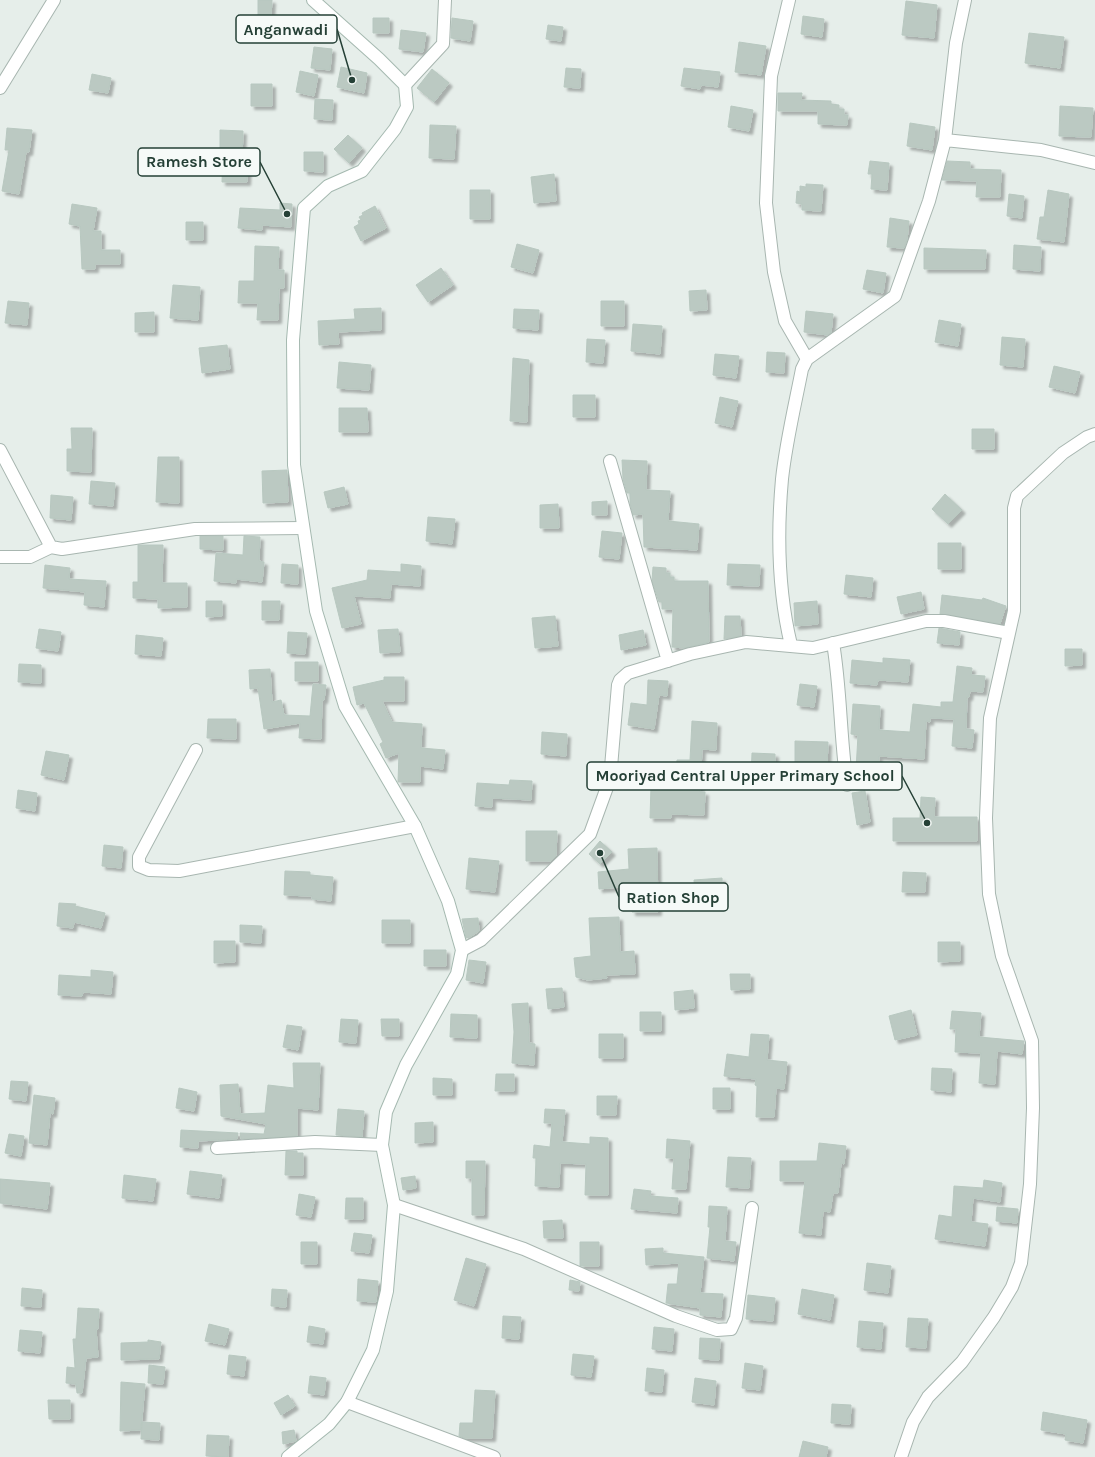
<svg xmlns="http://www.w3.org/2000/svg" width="1095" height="1457" viewBox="0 0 1095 1457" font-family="Karla,sans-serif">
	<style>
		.building { fill: #bbc9c2; stroke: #b8c8c0; filter: url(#shadow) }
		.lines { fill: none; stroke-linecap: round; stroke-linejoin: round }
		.minor-casing { stroke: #a8b6b0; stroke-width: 14 }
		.secondary-casing { stroke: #a5b9b0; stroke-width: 14 }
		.minor { stroke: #fff; stroke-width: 12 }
		.secondary { stroke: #fff; stroke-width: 12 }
		.leader { fill: none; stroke: #254036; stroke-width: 1.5 }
		.callout-dot { fill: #254036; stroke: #f6faf8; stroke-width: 1.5 }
		.callout { fill: #f6faf8; stroke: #254036; stroke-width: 1.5 }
		.callout-label { font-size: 16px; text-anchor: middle; font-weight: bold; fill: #254036 }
	</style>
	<defs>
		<filter id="shadow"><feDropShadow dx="3.5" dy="3.5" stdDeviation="1" flood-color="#0004"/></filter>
	</defs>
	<rect width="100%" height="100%" fill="#e6eeea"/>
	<path class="building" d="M258 0H272L271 16H258Z
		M906 1 937 5 934 38 902 35Z
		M803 16 824 19 822 37 801 34Z
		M373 18H389V33H373Z
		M452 18 473 21 470 41 451 38Z
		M548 25 563 27 561 41 546 39Z
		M401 30 426 33 423 52 399 49Z
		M1029 33 1064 37 1060 68 1025 63Z
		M739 42 766 46 761 75 735 72Z
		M314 47 332 49 330 70 311 68Z
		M341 67 367 73 364 93 337 87Z
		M566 68 581 69 580 88 564 87Z
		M684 68 720 72 718 87 701 85 700 89 681 86Z
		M432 69 449 83 434 102 417 88Z
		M300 71 318 75 314 96 296 92Z
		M92 74 111 78 108 93 89 90Z
		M251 84H272V106H251Z
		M778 93H802L801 100 831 101V104L839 105V109H844V115H848L847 125 818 124V111H778Z
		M315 99 333 100 332 120 314 119Z
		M731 106 753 110 749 131 728 127Z
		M1060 106 1093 108 1091 137 1059 136Z
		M910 123 935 127 932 150 907 146Z
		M430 125 456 126 454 159 429 158Z
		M7 128 32 130 29 152H26L19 194 2 191 9 150H5Z
		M220 130 243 131 242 159H248L247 182H222L223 149 220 148Z
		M348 135 362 148 349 163 334 149Z
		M304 152H323V172L304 171Z
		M870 161 889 163 887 190 871 189 872 174H868Z
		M947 161 970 162V169L1001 170 1000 197H976L977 181 942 180Z
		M554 174 556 201 534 203 531 177Z
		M806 184 823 185 821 211 802 210V204L796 203 797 191 800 192V186L806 187Z
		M470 190H490V219H470Z
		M1048 190 1069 194 1064 242 1037 239 1040 217H1044Z
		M1009 194 1024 196 1022 218 1007 216Z
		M280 203 292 204 291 227 262 225V230L238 228 240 208 280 210Z
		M72 204 97 208 93 231H101V250H120V264H95V269H82L80 226 69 224Z
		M375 206 386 228 361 241 354 227 359 224 358 221 361 220 359 217 363 215 362 213Z
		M890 218 909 221 907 240 904 248 887 247Z
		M186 222H203V240H186Z
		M517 244 539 250 533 273 511 267Z
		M1014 245 1041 247 1040 271 1013 269Z
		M255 246 279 247 278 270H284V288H279L278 320H257L258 303H238L239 281H254Z
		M924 248 986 250 985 269H924Z
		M441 268 453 285 428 302 416 285Z
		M867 270 886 273 883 293 863 289Z
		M173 285 200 287 198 320 170 318Z
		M706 290 707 310 690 311 689 291Z
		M8 301 29 303 27 325 5 323Z
		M601 301H624V326H601Z
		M381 308V330L338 332 339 344 319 345 318 321 355 319 354 309Z
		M514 309 539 310 538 330 513 328Z
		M806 311 833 314 831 333 828 335 804 332Z
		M154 312V332H135V313Z
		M939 320 961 324 958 346 935 342Z
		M633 324 662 326 660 354 631 351Z
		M1002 337 1025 339 1023 367 1000 365Z
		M587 339 605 340 603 363 586 362Z
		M227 345 230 369 202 373 199 348Z
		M767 352 785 353 784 373 766 372Z
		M715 354 739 356 736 378 713 375Z
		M513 358 529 360 527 422 510 421Z
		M339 362 371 365 369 390 337 388Z
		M1054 366 1080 372 1075 393 1049 387Z
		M573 395H595V417H573Z
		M720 397 738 401 732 427 715 423Z
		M339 408H367L368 432H339Z
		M71 428H92L91 472 67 471V449H72Z
		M972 429H994V449H972Z
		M158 457H179V503L156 502Z
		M622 460 647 461 646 490 670 491 668 521 699 524 697 550 644 547 643 514 633 515 630 503V493H627L623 479Z
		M287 470 288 502 263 503 262 471Z
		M91 481 115 483 113 506 89 504Z
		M344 487 348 504 328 508 324 492Z
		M945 494 962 510 948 524 932 509Z
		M51 495 73 497 71 520 50 518Z
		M607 501V515H592V502Z
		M558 504 559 528H540V505Z
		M428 517 455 519 452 544 426 541Z
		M602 531 622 533 619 559 599 557Z
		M200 536H223V550L200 549Z
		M244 536 260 537 259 561 264 562 262 582 236 579V583L214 581 216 553 243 555Z
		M938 543H961V569H938Z
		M138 545H163L162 583H187V607L158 608V599L133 598V582H138Z
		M282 564 298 565V584L281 583Z
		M401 564 421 566 420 586 391 584 390 598 354 596 361 624 342 628 332 588 367 580 368 570 401 572Z
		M728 564 760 565 759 586 727 585Z
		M45 565 70 568 69 579 106 581 104 607 84 605 85 592 43 588Z
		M653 567 666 568V573H670V577H674V581H708L709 642 685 648 672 647 673 609H662V602H659L652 581Z
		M846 575 873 578 871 597 844 594Z
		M921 592 924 609 901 614 897 597Z
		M942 595 982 600 983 598 1006 606 1000 624 940 614Z
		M206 601H222V616L206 617Z
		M262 601H280L279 620H262Z
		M817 601 818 624 795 626 794 603Z
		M555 616 558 646 535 648 532 618Z
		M725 616H740L741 636 724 639Z
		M939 628 960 632 959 645 937 643Z
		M39 629 61 632 58 651 36 648Z
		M398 629 400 652 380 653 378 630Z
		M643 630 646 645 621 650 619 635Z
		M288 632 307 633 305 654 287 653Z
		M136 635 163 638 161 656 135 654Z
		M1065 649H1082V665L1065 666Z
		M883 658 910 660 908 682 878 680 877 685 850 683 852 660 883 663Z
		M295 662H318V681H295Z
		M19 664 41 665V683L18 682Z
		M957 666 972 668 971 675 985 676 983 692 970 691 969 697H967L966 729 974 730 972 748 952 746 954 719 930 718V722L926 721 924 759 879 756 878 772 856 770 858 735 851 734 853 704 880 706 879 730 910 732 913 704 941 707V702H953Z
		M270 669 272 702 281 700 284 715 310 716 313 684 326 685 324 700H322L321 739 299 738 300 723 264 729 258 688 250 689 249 670Z
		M384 677H404V701H382L392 722 422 724 421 748 445 750 443 769 420 766V782H398L399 753 386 758 380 744 383 742 364 703 357 705 353 687 384 680Z
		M648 680 668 681 667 696 659 695 654 729 628 725 631 703 647 705Z
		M800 684 817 686 814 707 797 705Z
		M208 719H236V739L207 738Z
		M692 721 717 723 716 750 702 749 700 792H705L704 815 671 814V818H650L651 786H675L677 760H690Z
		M542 732 567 734 566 756 541 754Z
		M795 741 828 742 827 767 795 766Z
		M46 751 69 755 64 780 41 775Z
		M752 753 775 754V779H751Z
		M510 780 532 781 531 800 492 798V807L475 806 477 783 509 785Z
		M18 790 37 793 35 811 16 808Z
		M865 791 870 822 857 825 852 793Z
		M921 797 935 798 934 817H977V841H893V818H920Z
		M526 831H557L556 856 551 861H526Z
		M600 841 612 852 600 864 589 854Z
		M104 845 123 847 121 868 102 866Z
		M657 848 658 912H632V886L599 889 598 872 629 869 628 849Z
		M469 858 499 861 495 892 466 889Z
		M285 871 310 872V875L333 877 331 901 312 899V896L284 895Z
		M903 872 926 873 925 892H902Z
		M722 878 723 898 695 901 694 880Z
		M59 903 76 904 75 906 105 913 101 928 74 922 73 928 57 926Z
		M619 917 620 952 634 951 635 974 606 975 607 978 588 980 576 977 574 958 591 956 589 918Z
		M478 918 479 931 470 937 466 938 462 919Z
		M382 920H410V943H382Z
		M240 925 262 926 261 943 240 942Z
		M214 941H235V962L214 963Z
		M938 942H960V961L938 962Z
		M424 950H446V966H424Z
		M469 960 486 962 483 983 466 980Z
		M91 970 113 972 111 994 83 992 82 996 58 995 59 975 91 977Z
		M730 974H750V989L731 990Z
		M562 988 564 1007 548 1009 546 989Z
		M693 990 694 1008 675 1010 674 992Z
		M528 1003 529 1043 535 1044 534 1065 512 1063 514 1032 512 1004Z
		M911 1010 917 1035 895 1040 889 1016Z
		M952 1011 981 1013 979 1037 1024 1041 1022 1054 997 1051 995 1084 979 1083 981 1053 955 1052 956 1029H950Z
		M640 1012H661V1031H640Z
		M451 1014 477 1015V1038L450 1037Z
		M341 1019 358 1020 356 1043 339 1042Z
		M381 1019H399V1036H382Z
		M287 1025 302 1027 298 1050 283 1047Z
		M599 1034H623V1058H599Z
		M751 1034 769 1035 767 1060 787 1062 784 1089 776 1088 774 1117H756L757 1086 755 1085 756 1079 724 1076 727 1054 749 1057Z
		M293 1063H320L318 1110 297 1108V1136L241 1139 240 1133 264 1134 266 1124 221 1116 220 1085 238 1084 240 1114 265 1113 268 1085 294 1088Z
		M932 1068 952 1069 951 1092 931 1090Z
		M496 1074H514V1091H495Z
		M433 1078 452 1079V1095H433Z
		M11 1081 28 1082 26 1101 9 1099Z
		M179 1088 197 1092 194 1111 176 1108Z
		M713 1088H730V1109H713Z
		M34 1095 55 1098 53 1114 50 1113 47 1145 29 1143Z
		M597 1096H617L616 1115H597Z
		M338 1109 364 1111 362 1137 336 1135Z
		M545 1109 565 1110 562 1142 590 1144V1137L608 1138V1195H585L586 1164 560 1163 559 1187 535 1186 536 1158H533L534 1145 550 1147 552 1123H544Z
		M433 1122V1142L415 1143V1123Z
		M181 1130 238 1133 237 1139 198 1141V1148L180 1147Z
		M9 1134 24 1136 21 1156 5 1153Z
		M667 1139 690 1141 686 1189H672L674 1158H666Z
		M819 1143 846 1146 844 1164 841 1163 838 1193H833L830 1212 823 1211 821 1235 799 1233 805 1181H780V1161H817Z
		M286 1151H297V1153H303V1175H285Z
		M728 1157 751 1158 749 1188 726 1187Z
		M466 1161H485L484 1215H472V1178H466Z
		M190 1171 222 1175 219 1198 187 1194Z
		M124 1175 156 1179 153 1201 122 1198Z
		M415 1176 416 1188 403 1190 401 1178Z
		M0 1179 50 1183 47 1209 0 1203Z
		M984 1180 1002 1183 1000 1202 973 1198 971 1222 988 1224 985 1246 935 1239 939 1215 952 1217 954 1186 983 1188Z
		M634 1189 651 1191 650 1196 678 1198 677 1213 631 1209Z
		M299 1194 315 1197 311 1217 296 1215Z
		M346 1198H363V1219H345Z
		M709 1206 727 1207 725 1241 736 1242 734 1261 707 1258 710 1227H708Z
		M997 1207 1018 1209 1017 1223 996 1221Z
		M562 1220 563 1238H544L543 1221Z
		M354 1233 372 1235 369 1253 351 1251Z
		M301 1242H317V1264H301Z
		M580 1242H599V1266H580Z
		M663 1248V1253L704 1257 700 1293 723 1294 721 1317 700 1315V1308L666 1303 668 1284H677L679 1263 646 1265 645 1249Z
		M466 1258 486 1264 474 1306 454 1300Z
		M867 1263 891 1266 888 1293 864 1290Z
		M358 1279 378 1281 376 1302 357 1301Z
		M570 1280 580 1282 579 1291 569 1290Z
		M22 1288 42 1290 41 1307 21 1306Z
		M272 1289 287 1290 286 1307 271 1306Z
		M802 1289 834 1295 830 1320 798 1314Z
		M748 1295 775 1298 773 1321 746 1319Z
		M78 1308 99 1309 98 1329H96L98 1357 86 1358 82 1393H77L76 1384 66 1383 67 1367 75 1368 73 1339H76Z
		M503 1316 521 1317 519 1339 502 1338Z
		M908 1318 928 1319 926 1348 906 1347Z
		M859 1321 883 1323 881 1349 857 1347Z
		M209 1324 229 1329 225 1345 205 1341Z
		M309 1326 325 1329 323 1344 307 1342Z
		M654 1327 674 1329 672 1351 652 1349Z
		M20 1330 42 1332 40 1353 18 1351Z
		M700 1338 720 1339 719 1360 699 1359Z
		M148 1340 161 1342 159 1359 121 1360V1343L148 1342Z
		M573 1354 594 1356 591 1377 571 1375Z
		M229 1355 246 1357 244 1376 227 1374Z
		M745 1363 763 1366 760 1390 742 1388Z
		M149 1365 165 1367 163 1384 148 1383Z
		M647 1368 664 1370 662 1392 645 1391Z
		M310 1376 326 1378 324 1395 308 1393Z
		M695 1378 716 1381 714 1405 692 1402Z
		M121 1382 145 1384 141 1430 120 1431Z
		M475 1390 495 1391 492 1438H464L459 1436 460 1423H473Z
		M288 1395 295 1406 281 1415 274 1403Z
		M48 1400H70V1419H49Z
		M832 1404 851 1405 850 1424 831 1423Z
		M1043 1412 1087 1420 1083 1443 1065 1440 1066 1434 1041 1430Z
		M142 1422 160 1423 159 1440 141 1439Z
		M294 1430 296 1441 283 1444 282 1432Z
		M207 1435 229 1436 228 1457 206 1456Z
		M803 1441 828 1447 826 1457H799Z"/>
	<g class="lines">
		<defs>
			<path id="minor" d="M789 0 771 76 766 203 774 272 785 321 807 359
				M405 85 443 44 445 0
				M0 88 54 0
				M945 140 956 43 965 0
				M0 450 51 547
				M610 461 668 661
				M0 557H30L51 547 62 549 195 529 303 528
				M833 643C841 690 840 737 847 785
				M791 645C778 591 777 535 782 479 786 442 795 405 802 369L807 359 895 296 929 201 945 140 1041 150 1095 163
				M196 750 139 857V866L149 870 179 871 415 826
				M462 950 481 940 590 834 610 779 618 685 620 680 628 673 690 654 746 642 813 648 926 621H944L1009 633
				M217 1148 315 1142 382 1145
				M394 1205 524 1249 676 1316 717 1330 731 1329 736 1318 752 1208
				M347 1402 494 1457
				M901 1457 913 1422 928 1397 962 1362 994 1317 1012 1287 1021 1263 1030 1184 1033 1108 1032 1041 1002 956 989 894 986 818 990 718 1014 611V508L1017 496 1063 453 1087 437 1095 434"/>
			<path id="secondary" d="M288 1457 329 1424 347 1402 373 1350 387 1291 394 1205 382 1145 386 1112 406 1065 457 974 462 950 448 901 415 826 345 706 316 611 294 465 293 340 304 208 328 186 362 171 395 129 407 107 405 85 379 59 313 0"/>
		</defs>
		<use href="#minor" class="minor-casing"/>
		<use href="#secondary" class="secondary-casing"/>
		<use href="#minor" class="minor"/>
		<use href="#secondary" class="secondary"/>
	</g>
	<path class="leader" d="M352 80L337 29M287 214L260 162M927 823L902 776M600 853L619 897"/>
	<g class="callout-dot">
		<circle cx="352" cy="80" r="4"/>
		<circle cx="287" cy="214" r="4"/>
		<circle cx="927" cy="823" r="4"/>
		<circle cx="600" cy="853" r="4"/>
	</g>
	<g class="callout">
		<rect x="236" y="15" width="101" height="28" rx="4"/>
		<rect x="138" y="148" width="122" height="28" rx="4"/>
		<rect x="587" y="762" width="315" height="28" rx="4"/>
		<rect x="619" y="883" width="109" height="28" rx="4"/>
	</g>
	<g class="callout-label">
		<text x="286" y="35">Anganwadi</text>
		<text x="199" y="167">Ramesh Store</text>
		<text x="745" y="781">Mooriyad Central Upper Primary School</text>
		<text x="673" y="903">Ration Shop</text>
	</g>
</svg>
